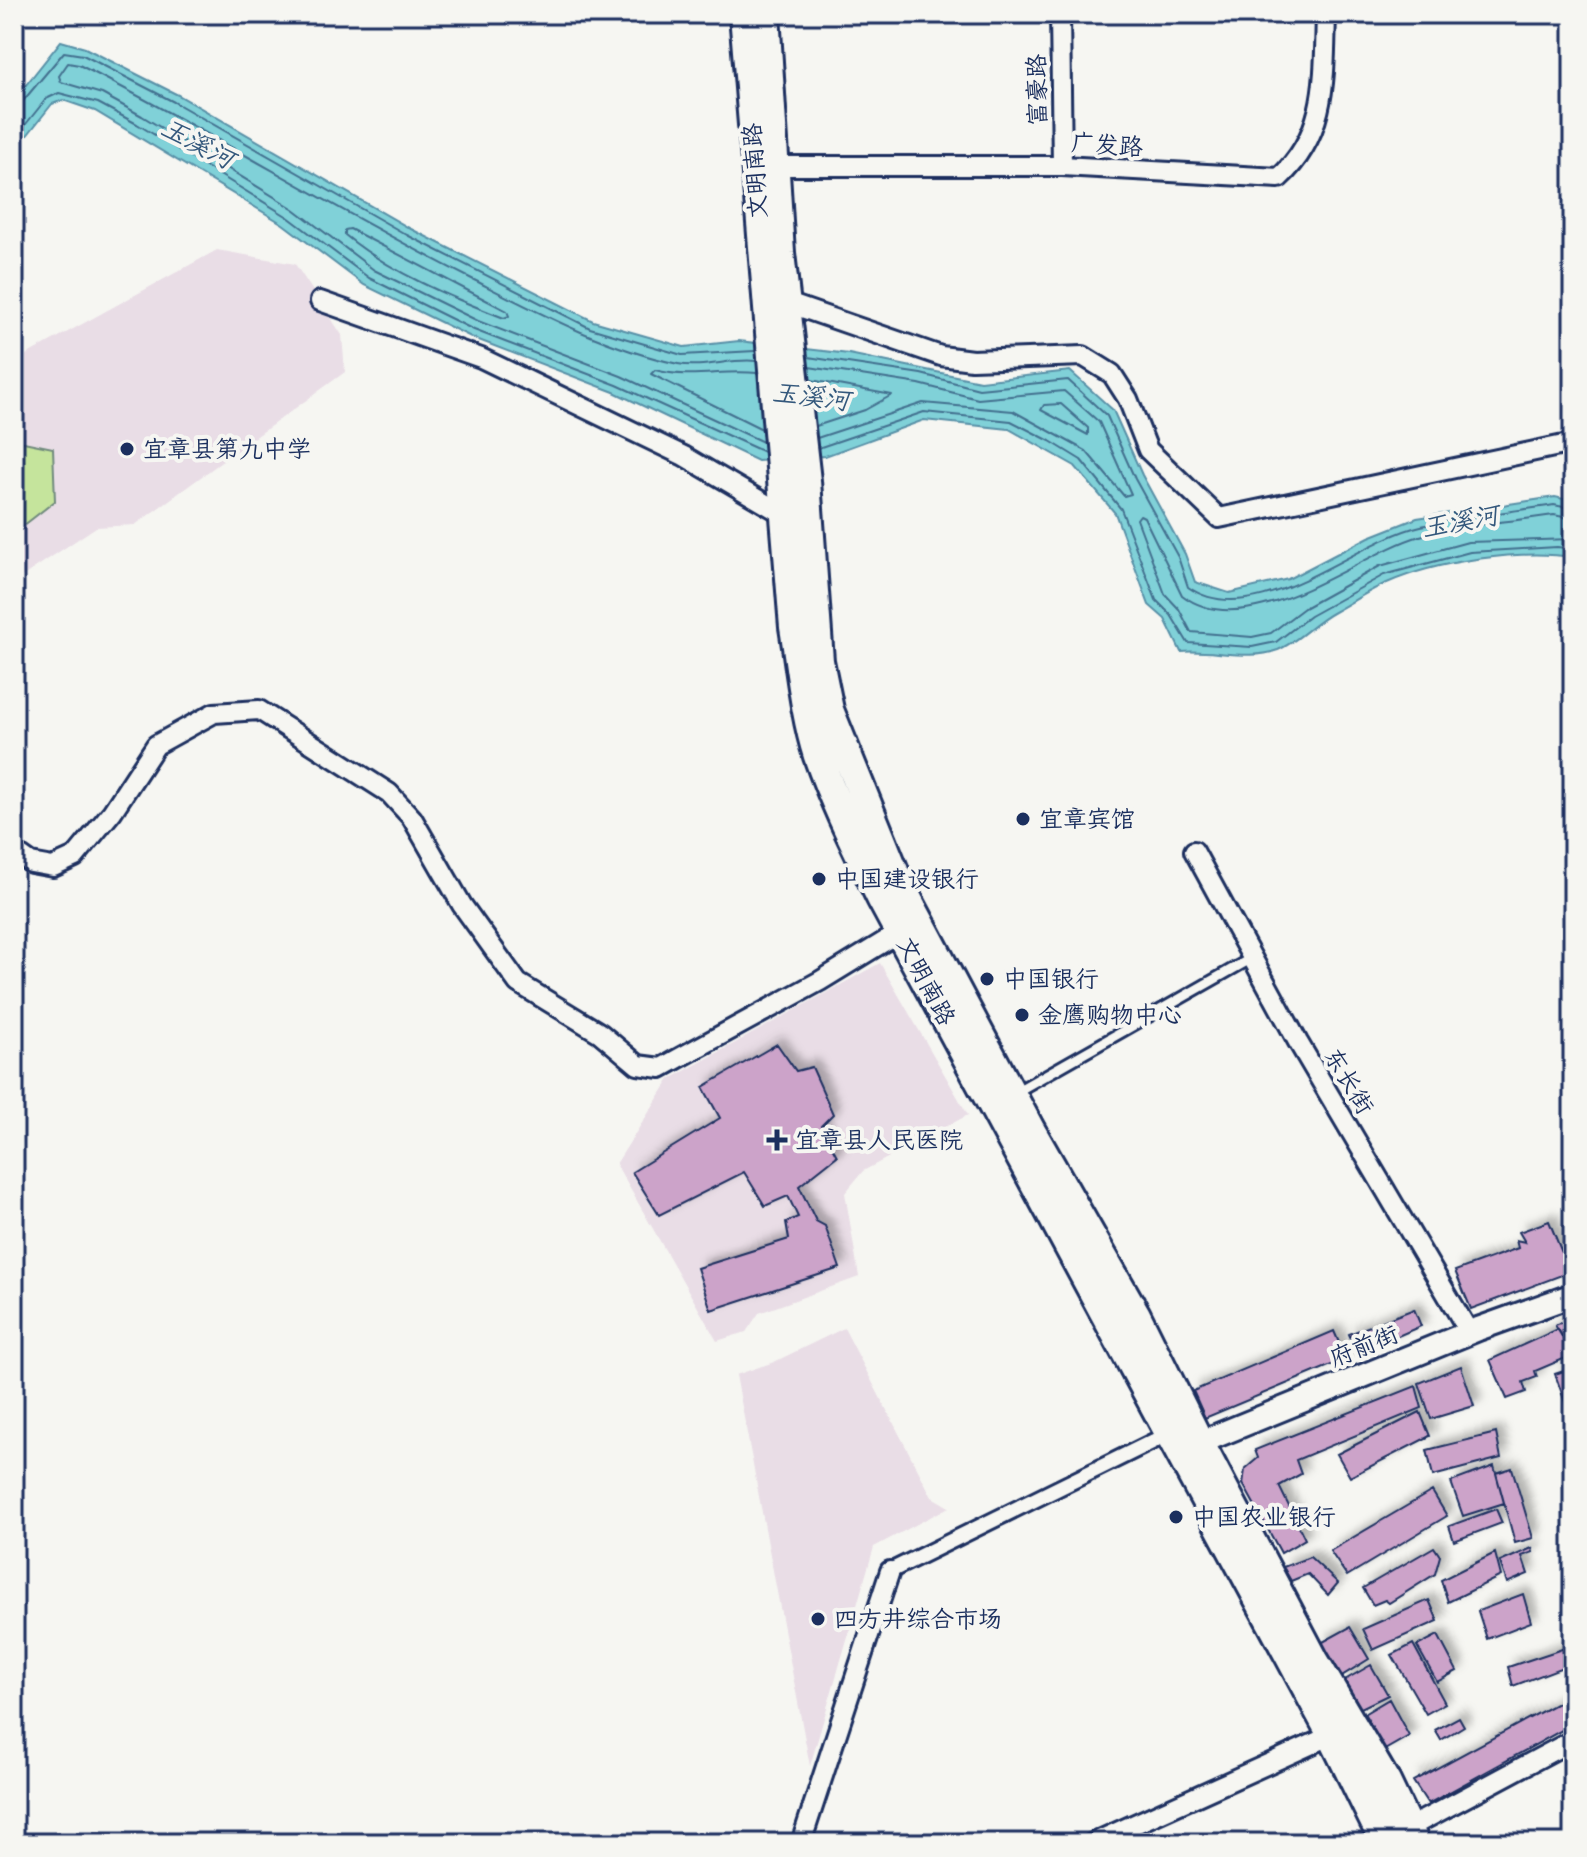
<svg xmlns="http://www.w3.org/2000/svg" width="1587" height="1857" viewBox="0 0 1587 1857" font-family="Itim,'LXGW WenKai TC',sans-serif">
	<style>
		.built { fill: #e9dde6 }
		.green { fill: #c5e49c; stroke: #708a7d; stroke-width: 2 }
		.water { fill: #80d1d8; stroke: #5890a7; stroke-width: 2 }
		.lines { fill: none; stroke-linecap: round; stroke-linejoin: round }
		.shore { stroke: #43708f; stroke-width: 2 }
		.building { fill: #cca3c9; stroke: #1b2f5e; stroke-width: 2; filter: url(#shadow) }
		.service-casing { stroke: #1b2f5e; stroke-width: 15 }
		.pedestrian-casing { stroke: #1b2f5e; stroke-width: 20 }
		.minor-casing { stroke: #1b2f5e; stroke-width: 24 }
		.tertiary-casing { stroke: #1b2f5e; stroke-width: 28 }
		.primary-casing { stroke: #1b2f5e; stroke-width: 34 }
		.service { stroke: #f6f6f2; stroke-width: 9 }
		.pedestrian { stroke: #f6f6f2; stroke-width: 14 }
		.minor { stroke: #f6f6f2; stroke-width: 18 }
		.tertiary { stroke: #f6f6f2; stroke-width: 22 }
		.primary { stroke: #f6f6f2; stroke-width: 28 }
		.poi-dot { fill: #1b2f5e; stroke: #f6f6f2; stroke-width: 3 }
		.labels { text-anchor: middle; stroke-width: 8; stroke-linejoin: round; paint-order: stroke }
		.street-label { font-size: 24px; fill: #1b2f5e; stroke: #f6f6f2 }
		.poi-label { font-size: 24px; fill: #1b2f5e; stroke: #f6f6f2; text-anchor: start }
		.water-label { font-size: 26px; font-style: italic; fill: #34587c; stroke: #f6f6f2 }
	</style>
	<defs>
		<filter id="shadow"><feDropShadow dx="7" dy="-7" stdDeviation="4" flood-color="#0004"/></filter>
	</defs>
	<rect width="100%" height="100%" fill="#f6f6f2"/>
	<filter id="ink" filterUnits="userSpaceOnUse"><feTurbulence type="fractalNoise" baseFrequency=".0125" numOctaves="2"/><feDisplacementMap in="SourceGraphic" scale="16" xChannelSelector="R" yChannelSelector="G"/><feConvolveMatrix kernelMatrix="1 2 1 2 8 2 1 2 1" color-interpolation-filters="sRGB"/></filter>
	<g filter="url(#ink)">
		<path class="built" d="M217 250 295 264 342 335 345 372 135 525 96 527 14 582V365L24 356Z
			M880 963 968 1115 863 1171 845 1193 859 1277 759 1313 746 1332 717 1341 616 1164 670 1079Z
			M844 1328 932 1497 949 1507 874 1547 810 1766 736 1375 774 1362Z"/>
		<path class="green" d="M14 440 53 448 55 501 14 533Z"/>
		<path class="water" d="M61 41 85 48 178 95 411 229 593 321 684 347 739 341 849 354 980 381 1070 371 1113 410 1142 475 1185 554 1195 582 1229 593 1288 579 1369 537 1417 518 1555 497 1573 501V557C1519 549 1437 561 1387 583 1369 590 1351 603 1334 612 1315 622 1297 642 1278 650 1249 661 1213 649 1181 652L1165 619 1149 605 1115 513 1075 466 1009 429 924 420 825 456 758 461 614 392 471 337 364 285 283 224 95 111 63 100 52 104 14 152V100Z"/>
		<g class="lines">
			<path class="shore" d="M14 104 23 101 64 52 83 55 174 102 407 235 590 328 682 355 755 351
				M14 139 46 99 59 93 98 103 137 124 288 217 369 278 474 330 617 385 764 452
				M350 229 507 311 509 316 504 318C450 297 390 272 345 235V230Z
				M808 357 921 374 979 389 1068 380 1107 416 1135 479 1178 557 1188 587C1255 634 1354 541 1421 526 1464 516 1510 512 1554 505L1573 509
				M756 361C731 358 703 369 678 364 604 348 539 313 472 279 338 212 212 132 79 65L68 63 59 76 61 82 102 94 142 116 294 209 374 270 478 321 621 376 763 442
				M809 367 919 384 978 399 1064 391 1099 422 1131 494 1124 496 1086 451 1013 411 923 403 817 438
				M757 373C720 369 693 380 655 370L651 374 762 429
				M811 380 892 395 865 410 816 426
				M1061 404 1088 428V435L1041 410 1044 405Z
				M818 448 924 412 1011 421 1050 441 1081 460 1121 509 1156 600 1171 615 1188 643 1252 647 1276 642 1310 616 1384 575 1470 552 1557 547 1573 549
				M1573 519 1554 515C1510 522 1463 524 1420 536 1355 555 1248 646 1182 595L1144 517 1140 515 1137 519 1165 594 1179 609 1191 632 1252 637 1271 633 1304 608 1380 566 1468 542 1573 539"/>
		</g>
		<path class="building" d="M777 1044 796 1071 812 1067 833 1114 821 1126 837 1156 799 1186 816 1221 825 1226 840 1268 711 1310 697 1268 789 1239 786 1222 798 1217 788 1196 765 1206 744 1172 659 1215 632 1172 720 1118 703 1087Z
			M1549 1221 1570 1272 1471 1309 1455 1271 1518 1248 1516 1240 1525 1242 1519 1232Z
			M1414 1309 1421 1326 1357 1354 1349 1334Z
			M1573 1318V1355L1555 1325Z
			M1558 1329 1573 1355 1535 1371 1537 1377 1523 1382 1526 1392 1507 1399 1490 1360Z
			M1334 1331 1346 1359 1205 1418 1193 1391Z
			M1461 1366 1474 1406 1431 1419 1419 1383Z
			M1573 1368V1403L1566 1405 1555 1374Z
			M1416 1386 1422 1408 1296 1460 1301 1474 1279 1486 1305 1539 1281 1553 1243 1484 1245 1469 1258 1458 1255 1450Z
			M1420 1412 1430 1436 1350 1477 1337 1454Z
			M1496 1433 1501 1458 1433 1476 1427 1450Z
			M1494 1466 1504 1503 1463 1516 1451 1482Z
			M1512 1468 1533 1538 1515 1543 1496 1473Z
			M1432 1491 1447 1516 1347 1576 1330 1551Z
			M1496 1509 1502 1523 1454 1541 1449 1526Z
			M1434 1547 1440 1556 1435 1574 1389 1603 1385 1600 1373 1605 1363 1588Z
			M1532 1548 1533 1552 1522 1556 1528 1574 1507 1583 1500 1562Z
			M1495 1553 1501 1576 1448 1602 1441 1580Z
			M1310 1557 1338 1583 1328 1595 1308 1574 1291 1581 1283 1567Z
			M1523 1594 1531 1622 1487 1639 1478 1611Z
			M1429 1600 1438 1621 1373 1650 1363 1629Z
			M1350 1627 1369 1659 1340 1677 1321 1643Z
			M1438 1635 1457 1671 1437 1682 1417 1646Z
			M1413 1644 1445 1703 1426 1714 1392 1655Z
			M1565 1648 1571 1664 1513 1686 1508 1667Z
			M1371 1665 1388 1695 1359 1709 1343 1681Z
			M1572 1695 1573 1724 1428 1804 1413 1781Z
			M1389 1699 1409 1736 1383 1751 1362 1715Z
			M1459 1717 1464 1726 1441 1740 1435 1730Z"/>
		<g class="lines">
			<defs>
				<path id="service" d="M1014 1093 1252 958"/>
				<path id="pedestrian" d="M890 1571 1154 1441"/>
				<path id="minor" d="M1060 14 1062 166
					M766 166H1062L1279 178C1328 133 1324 76 1326 14
					M779 300 941 356 972 360 1083 356 1112 374 1128 399 1148 450 1219 518 1573 443
					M320 301 481 358 684 456 783 514
					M14 851 31 863 53 867 75 857 112 812 156 745 214 713 259 710 389 793 412 818 462 905 518 983 600 1033 638 1065 661 1068 679 1058 820 981 900 932
					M1194 851 1298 1042 1469 1332
					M1399 1833 1573 1740
					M801 1843 890 1571
					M1093 1843 1332 1735"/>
				<path id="tertiary" d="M1184 1449 1478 1329 1573 1295"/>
				<path id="primary" d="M744 14 794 627C801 670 805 715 818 756 835 805 859 852 881 898L1332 1735 1385 1843
					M765 14 780 253 806 481 819 661 829 710 898 881 1031 1131 1136 1315 1199 1442 1314 1660 1386 1782 1415 1843"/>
			</defs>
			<use href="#service" class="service-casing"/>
			<use href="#pedestrian" class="pedestrian-casing"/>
			<use href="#minor" class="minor-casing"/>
			<use href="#tertiary" class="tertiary-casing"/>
			<use href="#primary" class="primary-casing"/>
			<use href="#service" class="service"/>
			<use href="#pedestrian" class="pedestrian"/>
			<use href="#minor" class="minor"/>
			<use href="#tertiary" class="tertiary"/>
			<use href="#primary" class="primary"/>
		</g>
	</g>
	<g class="poi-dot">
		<circle cx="127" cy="449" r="8"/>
		<circle cx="1023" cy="819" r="8"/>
		<circle cx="819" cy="879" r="8"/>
		<circle cx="987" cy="979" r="8"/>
		<circle cx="1022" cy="1015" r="8"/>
		<path d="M773 1128h8v8h8v8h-8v8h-8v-8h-8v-8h8z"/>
		<circle cx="1176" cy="1517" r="8"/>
		<circle cx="818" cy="1619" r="8"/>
	</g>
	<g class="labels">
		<g class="street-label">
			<text transform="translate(1037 90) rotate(-91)" y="8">富豪路</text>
			<text transform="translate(1107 145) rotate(4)" y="8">广发路</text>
			<text transform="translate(755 171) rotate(-94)" y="8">文明南路</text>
			<text transform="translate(926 981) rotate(62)" y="8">文明南路</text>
			<text transform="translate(1349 1081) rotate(59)" y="8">东长街</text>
			<text transform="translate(1364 1346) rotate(-22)" y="8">府前街</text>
		</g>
		<g class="poi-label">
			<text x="143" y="457">宜章县第九中学</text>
			<text x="1039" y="827">宜章宾馆</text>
			<text x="835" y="887">中国建设银行</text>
			<text x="1003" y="987">中国银行</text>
			<text x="1038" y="1023">金鹰购物中心</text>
			<text x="795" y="1148">宜章县人民医院</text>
			<text x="1192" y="1525">中国农业银行</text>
			<text x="834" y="1627">四方井综合市场</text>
		</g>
		<g class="water-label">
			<text transform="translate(198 143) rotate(28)" y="9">玉溪河</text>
			<text transform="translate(811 396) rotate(7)" y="9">玉溪河</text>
			<text transform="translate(1460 521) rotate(-10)" y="9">玉溪河</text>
		</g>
	</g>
	<rect width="1587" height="1857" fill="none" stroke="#f6f6f2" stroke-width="48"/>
	<rect x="24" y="24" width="1539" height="1809" fill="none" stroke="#1b2f5e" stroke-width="3" filter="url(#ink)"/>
</svg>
